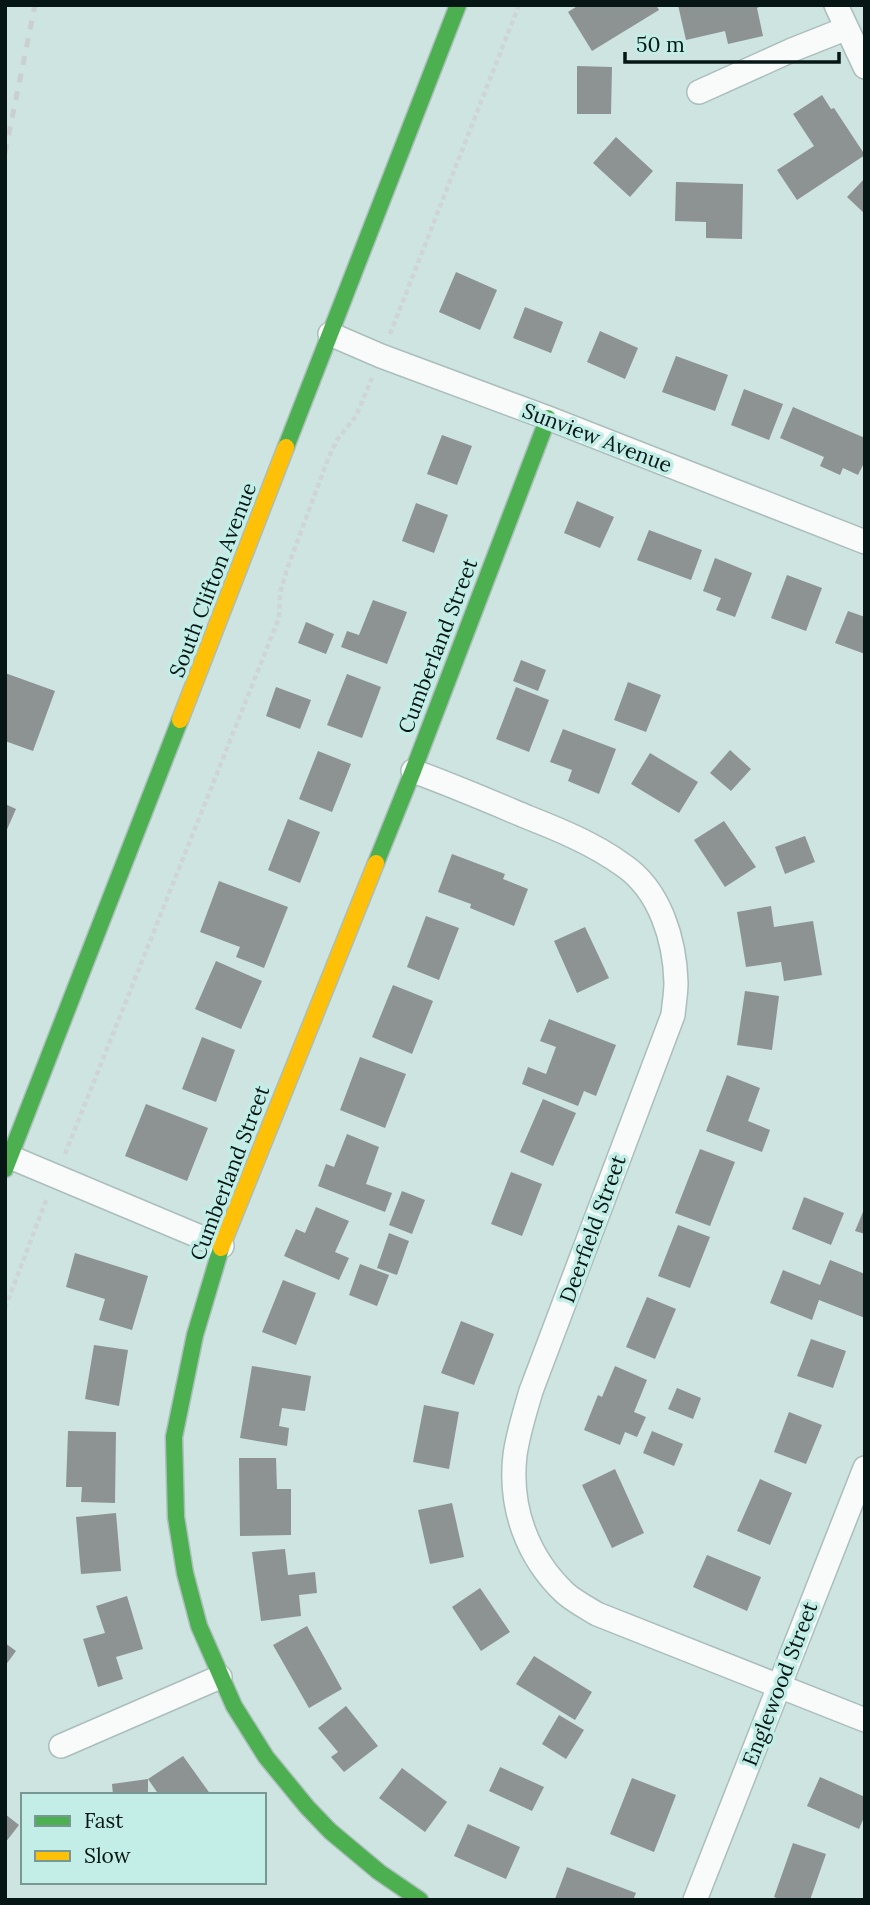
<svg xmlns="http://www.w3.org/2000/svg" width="870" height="1905" viewBox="0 0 870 1905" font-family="Lora,serif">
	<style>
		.building { fill: #8d9293 }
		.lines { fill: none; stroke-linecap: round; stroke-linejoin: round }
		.street-casing { stroke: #abbebc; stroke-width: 26 }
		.fast-casing { stroke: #abbebc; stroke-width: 19 }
		.slow-casing { stroke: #abbebc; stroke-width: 19 }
		.path { stroke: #ced5d4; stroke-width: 4.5; stroke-dasharray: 5 3.5; stroke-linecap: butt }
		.street { stroke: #f8fbfa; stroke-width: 23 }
		.fast { stroke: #4caf50; stroke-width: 16 }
		.slow { stroke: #ffc107; stroke-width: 16 }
		.rail { stroke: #c9d0cf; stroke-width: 5; stroke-dasharray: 9 9; stroke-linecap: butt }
		.labels { text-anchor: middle; stroke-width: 7; stroke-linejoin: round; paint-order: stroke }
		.street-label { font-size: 21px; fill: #061614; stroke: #c3eee7 }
	</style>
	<rect width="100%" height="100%" fill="#cde4e1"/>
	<path class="building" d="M579 5H656L659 10 592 51 568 12Z
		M678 5H763L757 8 763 36 728 44 725 31 686 40Z
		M577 66 612 67 611 114H577Z
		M822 95 831 109 834 108 865 155 797 200 777 170 814 146 793 114Z
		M616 137 653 171 630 197 593 163Z
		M865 178V214L847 197Z
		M676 182 743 184 742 239 706 238V222L675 221Z
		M456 272 497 290 480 330 439 312Z
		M525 307 563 322 551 353 513 338Z
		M600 331 638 348 625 379 587 362Z
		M676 356 728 375 715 411 662 392Z
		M744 389 783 404 769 440 731 425Z
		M793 407 865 438V461L858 475 843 468 840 475 820 466 824 457 780 438Z
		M442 435 472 446 457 485 427 474Z
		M577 501 614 517 600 548 564 533Z
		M416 503 448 515 434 553 402 541Z
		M649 530 702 550 691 580 637 560Z
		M715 558 752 573 735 617 716 610 721 598 703 591Z
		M787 575 822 588 806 631 771 618Z
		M373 600 407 612 387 664 341 647 347 631 359 635Z
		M848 611 865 617V654L835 643Z
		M306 622 334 634 326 654 298 643Z
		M521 660 546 670 538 691 513 681Z
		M5 673 55 691 33 751 5 741Z
		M347 674 381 687 362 738 327 725Z
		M628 682 661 695 646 732 614 720Z
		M276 687 311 700 300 729 266 716Z
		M516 687 549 700 529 752 496 739Z
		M563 729 616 749 599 794 568 781 572 770 550 762Z
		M730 750 751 769 731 791 710 773Z
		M318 751 351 764 332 812 299 799Z
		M650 753 698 782 679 813 631 784Z
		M5 804 16 809 5 834Z
		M288 819 320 832 300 883 268 870Z
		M724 821 756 867 725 887 694 840Z
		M805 836 815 862 785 874 775 847Z
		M452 854 505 874 503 879 528 889 514 926 470 908 471 904 438 892Z
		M219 881 288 907 264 968 236 957 240 947 200 932Z
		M771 906 774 927 813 921 822 975 784 981 781 962 746 967 737 912Z
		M426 916 459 928 439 980 407 967Z
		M585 927 609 978 577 993 554 941Z
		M216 961 262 981 241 1029 195 1009Z
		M393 985 433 1001 412 1054 372 1037Z
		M745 991 779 996 772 1050 737 1045Z
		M549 1019 616 1045 596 1096 584 1091 578 1106 522 1084 528 1067 546 1074 556 1047 540 1041Z
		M202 1037 235 1050 216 1102 182 1089Z
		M360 1057 406 1074 385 1128 340 1110Z
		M727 1075 760 1088 748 1121 770 1130 762 1152 706 1131Z
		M543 1099 576 1113 553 1166 520 1152Z
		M146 1104 208 1128 187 1181 125 1156Z
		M347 1134 379 1147 366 1184 392 1193 385 1212 318 1186 326 1164 334 1167Z
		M700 1149 735 1162 710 1226 675 1213Z
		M511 1172 542 1184 522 1236 491 1224Z
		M402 1191 425 1200 412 1234 389 1225Z
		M804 1197 844 1213 831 1245 792 1229Z
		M316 1207 349 1221 335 1252 349 1258 339 1280 284 1256 296 1229 305 1233Z
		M865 1207V1234L855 1231Z
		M678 1225 710 1237 690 1288 658 1276Z
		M389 1233 409 1241 397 1275 377 1268Z
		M75 1253 148 1276 132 1330 99 1320 105 1299 66 1287Z
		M830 1260 865 1274V1318L819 1300 812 1320 770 1303 783 1270 820 1285Z
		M360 1264 389 1275 377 1306 349 1295Z
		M283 1280 316 1293 296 1345 262 1332Z
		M647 1297 676 1309 655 1359 626 1347Z
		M461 1321 494 1334 474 1385 441 1373Z
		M811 1339 846 1351 833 1388 797 1376Z
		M94 1345 128 1350 119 1406 85 1399Z
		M252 1366 311 1376 305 1411 282 1408 279 1426 289 1428 287 1446 240 1438Z
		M615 1366 647 1380 634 1412 646 1417 637 1437 625 1432 620 1445 584 1430 598 1395 602 1397Z
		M677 1388 701 1398 693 1419 668 1409Z
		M424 1405 459 1412 449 1469 413 1462Z
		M789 1412 822 1425 806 1464 774 1452Z
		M68 1431 116 1432 115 1503 81 1502 82 1487H66Z
		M652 1431 683 1444 674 1466 643 1453Z
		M239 1458H276L277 1489H291V1535L240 1536Z
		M615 1469 644 1533 612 1548 582 1485Z
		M760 1479 792 1493 770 1545 737 1531Z
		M452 1503 464 1557 430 1564 418 1510Z
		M116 1513 121 1571 81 1574 76 1517Z
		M285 1549 288 1575 315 1572 317 1593 299 1595 301 1616 261 1621 252 1552Z
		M707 1555 761 1577 747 1611 693 1587Z
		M480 1588 510 1632 481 1651 452 1607Z
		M127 1596 143 1649 116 1657 123 1679 98 1687 83 1639 105 1633 96 1606Z
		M307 1626 342 1689 309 1708 273 1645Z
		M5 1643 16 1651 5 1666Z
		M534 1656 592 1692 575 1720 516 1684Z
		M346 1706 378 1746 344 1772 331 1757 338 1752 318 1728Z
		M559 1715 584 1730 566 1759 542 1744Z
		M183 1756 211 1795H159L148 1779Z
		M500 1767 544 1787 532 1811 489 1791Z
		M402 1768 447 1802 425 1832 379 1798Z
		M820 1777 865 1797V1815L859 1829 807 1806Z
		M632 1778 676 1795 654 1852 610 1834Z
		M148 1779V1795H113L112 1784Z
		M5 1814 19 1825 5 1843Z
		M468 1824 520 1847 506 1879 454 1856Z
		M793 1843 826 1854 810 1900H782L774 1897Z
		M567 1867 636 1893 633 1900 555 1899Z"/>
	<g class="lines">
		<defs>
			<path id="street" d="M836 5 865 67
				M699 92 792 50 845 29
				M330 334 381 356 548 418 865 542
				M413 771C452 785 489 801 527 817 560 830 594 844 623 865 660 890 675 940 676 983 676 993 674 1004 673 1015L531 1391C525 1412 518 1433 515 1455 509 1507 527 1557 565 1593 574 1601 587 1608 597 1614L865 1720
				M10 1157 222 1246
				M61 1746 220 1677
				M695 1900 865 1468"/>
			<path id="fast" d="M286 447 458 5
				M376 863 413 771 548 418
				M5 1169 180 720
				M221 1248 195 1335 174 1437 176 1517 185 1573 199 1626 234 1706 266 1757 307 1807 330 1831 379 1872 420 1900"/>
			<path id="slow" d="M180 720 286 447
				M221 1248 376 863"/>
		</defs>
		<use href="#street" class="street-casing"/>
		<use href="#fast" class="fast-casing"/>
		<use href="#slow" class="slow-casing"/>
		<path class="path" d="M390 334 519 5
			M65 1154 279 618 280 593 287 569 328 459 337 440 356 416 372 378
			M5 1308 47 1198"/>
		<use href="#street" class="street"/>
		<use href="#fast" class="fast"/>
		<use href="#slow" class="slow"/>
		<path class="rail" d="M5 153 35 5"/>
	</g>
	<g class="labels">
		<g class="street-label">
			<text transform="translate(597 438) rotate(21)" y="7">Sunview Avenue</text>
			<text transform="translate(213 580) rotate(-69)" y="7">South Clifton Avenue</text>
			<text transform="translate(438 646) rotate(-69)" y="7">Cumberland Street</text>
			<text transform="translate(230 1173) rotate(-69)" y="7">Cumberland Street</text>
			<text transform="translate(593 1229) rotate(-70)" y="7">Deerfield Street</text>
			<text transform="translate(780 1684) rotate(-69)" y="7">Englewood Street</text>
		</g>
	</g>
	<rect width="870" height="1905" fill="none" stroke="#061614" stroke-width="14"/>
	<rect x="21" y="1793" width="245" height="91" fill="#c3eee7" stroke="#779893" stroke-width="2"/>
	<rect x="35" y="1816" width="35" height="10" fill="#4caf50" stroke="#779893" stroke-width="2"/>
	<text x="84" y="1828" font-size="21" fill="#061614">Fast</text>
	<rect x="35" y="1851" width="35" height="10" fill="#ffc107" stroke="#779893" stroke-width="2"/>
	<text x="84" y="1863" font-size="21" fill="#061614">Slow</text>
	<path d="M625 52v10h214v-10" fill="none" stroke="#061614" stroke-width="3.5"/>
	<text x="636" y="52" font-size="21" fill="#061614" stroke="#c3eee7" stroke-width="5" paint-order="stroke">50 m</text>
</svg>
